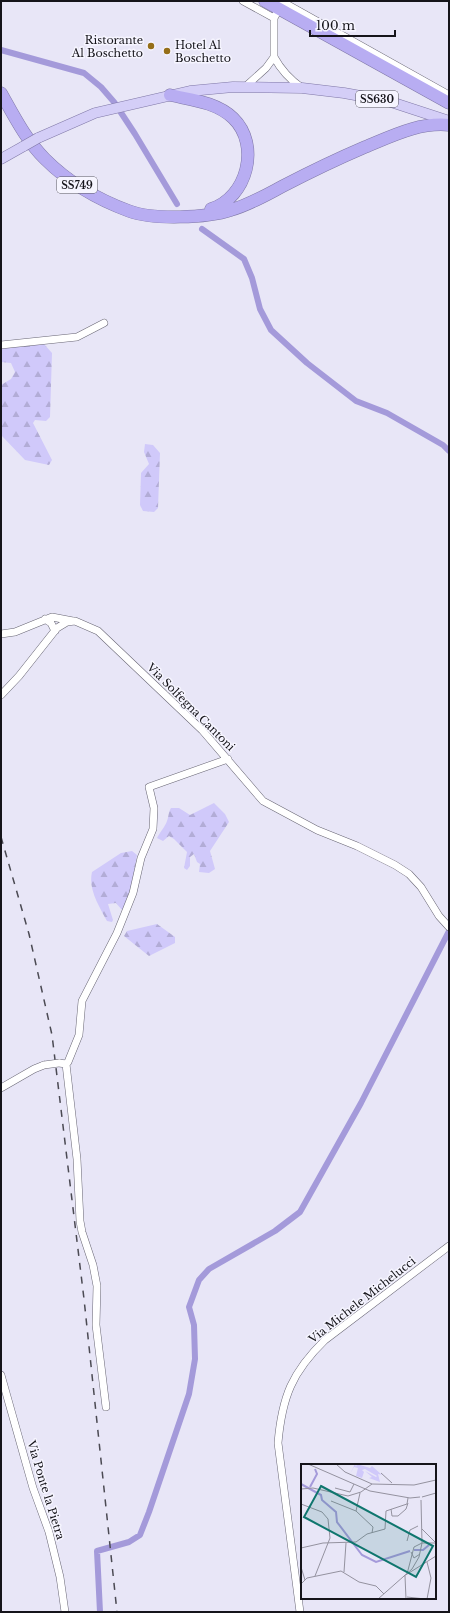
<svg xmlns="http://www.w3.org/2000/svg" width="450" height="1613" viewBox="0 0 450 1613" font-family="'Libre Baskerville',serif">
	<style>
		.forest { fill: url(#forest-firs) }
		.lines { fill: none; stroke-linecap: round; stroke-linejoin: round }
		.canal { stroke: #a49ada; stroke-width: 6 }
		.street-casing { stroke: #686674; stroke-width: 8 }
		.primary-casing { stroke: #7f77a6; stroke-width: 11 }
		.highway-casing { stroke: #7f77a6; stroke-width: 13 }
		.street { stroke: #fff; stroke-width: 7 }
		.primary { stroke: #d4cef7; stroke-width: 10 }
		.highway { stroke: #b8adf2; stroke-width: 12 }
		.rail { stroke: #4b4a53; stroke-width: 1.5; stroke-dasharray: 7 7; stroke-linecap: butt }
		.street-bridge-casing { stroke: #686674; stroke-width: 8; stroke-linecap: butt }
		.primary-bridge-casing { stroke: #7f77a6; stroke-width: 11; stroke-linecap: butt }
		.street-bridge { stroke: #fff; stroke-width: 7 }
		.primary-bridge { stroke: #d4cef7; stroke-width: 10 }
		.poi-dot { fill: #956e18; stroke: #f6f5ff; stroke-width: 1.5 }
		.labels { text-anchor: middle; stroke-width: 3; stroke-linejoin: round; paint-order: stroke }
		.shield { fill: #f6f5ff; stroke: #58585f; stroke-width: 1 }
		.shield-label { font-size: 10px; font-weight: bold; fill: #15141a }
		.poi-label { font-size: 11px; fill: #15141a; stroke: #f6f5ff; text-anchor: end }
		.street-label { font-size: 11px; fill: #15141a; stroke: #f6f5ff }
		.inset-river { fill: none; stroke: #a49ada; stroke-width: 2 }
		.inset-road { fill: none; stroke: #94929f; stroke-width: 1 }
		.view { fill: #0f766e; fill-opacity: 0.15; stroke: #0f766e; stroke-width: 2 }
		.inset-edge { fill: none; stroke: #15141a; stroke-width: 2 }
	</style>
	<defs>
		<pattern id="forest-firs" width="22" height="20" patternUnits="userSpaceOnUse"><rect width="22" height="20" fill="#d0c9fa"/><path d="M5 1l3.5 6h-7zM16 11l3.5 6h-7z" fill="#b2acd6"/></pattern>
	</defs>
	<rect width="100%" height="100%" fill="#e8e6f7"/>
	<path class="forest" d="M44 344 52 353 50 417 46 421 35 420 33 423 52 460 49 465 25 460 1 435V385L11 379 15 372 11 363 1 362V347Z
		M145 444 153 445 160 453 158 508 154 512 143 511 140 505 141 473 149 464 144 452Z
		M214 803 225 814 229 822 210 851 215 869 209 873 199 872 200 864 197 862 194 854 190 857V866L187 870 184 868 187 852 174 839 169 836 163 841 157 838C160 832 165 827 167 821 169 816 168 813 171 808H179L190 815Z
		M132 851 137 855 129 900 122 910 116 903 108 904 113 920 112 922 107 921C99 906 88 889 92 872L121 853Z
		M157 924 175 937V943L149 956 124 936 127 931Z"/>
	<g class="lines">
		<path class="canal" d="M1 50 84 73 101 87 114 102 135 134 177 204
			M202 229 244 259 252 278 260 309 271 330 307 363 356 401 387 413 443 445 449 451
			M100 1612 97 1551 129 1542 140 1535 149 1512 189 1394 195 1359 194 1325 189 1307 199 1280 209 1269 275 1231 300 1212 361 1103 449 931"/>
		<defs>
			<path id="street" d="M243 1 274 18
				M281 1 449 95
				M274 57C281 70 289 79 302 88
				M245 87 266 68 274 57V18L279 9
				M1 345 77 337 104 323
				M45 619 51 623 55 631
				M1 634 15 632 52 617 73 621
				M1 695 19 676 57 628 67 622 75 621 98 631 202 730 263 801 317 830 357 846 395 865 409 874 421 887 439 916 449 927
				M59 1063 66 1064 68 1062 79 1035 82 1001 117 933 133 893 141 858 153 829 154 808 149 787 228 759
				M66 1064 77 1159 80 1221 82 1232 93 1265 97 1286 96 1325 106 1407
				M1 1088 34 1069 44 1065
				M1 1375 33 1488 49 1532 60 1577 65 1612
				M300 1612 278 1443C282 1397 292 1372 325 1340L449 1246"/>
			<path id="primary" d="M38 138 95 113 190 91 233 87 302 88 344 93 388 101 449 121
				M1 159 24 146"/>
			<path id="highway" d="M265 1 449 103
				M1 93C14 116 26 140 45 159 68 182 99 200 129 211 153 220 207 218 231 210 249 205 266 195 283 186 310 172 337 159 365 147 392 136 419 122 449 125
				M170 95C192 100 216 102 233 118 261 145 247 198 211 209"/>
		</defs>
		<use href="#street" class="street-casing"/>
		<use href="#primary" class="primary-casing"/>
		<use href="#highway" class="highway-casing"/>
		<use href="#street" class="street"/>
		<use href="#primary" class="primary"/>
		<use href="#highway" class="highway"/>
		<path class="rail" d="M1 837 29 934 52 1035 84 1299 117 1612"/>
		<defs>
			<path id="street-bridge" d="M44 1065 59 1063"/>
			<path id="primary-bridge" d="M24 146 38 138"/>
		</defs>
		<use href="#street-bridge" class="street-bridge-casing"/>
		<use href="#primary-bridge" class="primary-bridge-casing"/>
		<use href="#street-bridge" class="street-bridge"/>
		<use href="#primary-bridge" class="primary-bridge"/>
	</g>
	<g class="poi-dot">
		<circle cx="151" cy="46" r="4"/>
		<circle cx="167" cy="51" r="4"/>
	</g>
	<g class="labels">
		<g class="shield">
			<rect x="356" y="91" width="42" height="16" rx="3"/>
			<rect x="57" y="177" width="40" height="16" rx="3"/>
		</g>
		<g class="shield-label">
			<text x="377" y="103">SS630</text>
			<text x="77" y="189">SS749</text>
		</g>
		<g class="poi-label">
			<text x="143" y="44">Ristorante<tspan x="143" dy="13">Al Boschetto</tspan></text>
			<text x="175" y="49" text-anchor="start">Hotel Al<tspan x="175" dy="13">Boschetto</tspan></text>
		</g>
		<g class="street-label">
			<text transform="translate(191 707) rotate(45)" y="4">Via Solfegna Cantoni</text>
			<text transform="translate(362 1300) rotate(-38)" y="4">Via Michele Michelucci</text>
			<text transform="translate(46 1490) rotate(73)" y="4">Via Ponte la Pietra</text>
		</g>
	</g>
	<g transform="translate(301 1464)">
		<rect width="135" height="135" fill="#e8e6f7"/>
		<path d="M54 0 55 3 56 0 69 4 71 2 81 11 77 10 79 18 68 14 71 13 64 7 75 13 76 12 64 5 61 6 63 8 61 14 55 12 57 4 53 3 49 10Z" fill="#d0c9fa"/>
		<path class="inset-river" d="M0 20 20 31 21 36 35 48 36 58 61 91 75 98 109 87M9 23 16 10 14 5M113 86H122L128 81"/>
		<path class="inset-road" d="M7 0 69 27 109 34 119 33M35 0 44 8 71 20M80 9 91 19M34 24 49 28 53 20M0 25 12 24 47 32 60 28 71 20 113 21 135 16M59 29 55 47 72 63 71 69M121 33 135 29M30 37 55 47M0 40 21 48 27 55 29 74 14 112M90 45 91 52H97L105 45 107 39M121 65 134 78M106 77 109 66 117 62M0 84 22 79 55 78 66 70 84 65 85 47 106 40 107 34M110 88 113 94 119 90M126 98 130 114 126 135M0 103 4 116M43 108 45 79M106 110 113 83 121 79H135M103 112 135 92M104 112 105 135M0 120 6 114 40 107 58 118 75 122 83 130M106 133 124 135M77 135 111 105 118 93 121 79 120 36"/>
		<path class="view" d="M20 22 132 82 115 113 3 53Z"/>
		<rect width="135" height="135" class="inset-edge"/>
	</g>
	<rect width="450" height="1613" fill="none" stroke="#15141a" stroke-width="4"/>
	<path d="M310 30v6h85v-6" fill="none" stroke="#15141a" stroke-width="2"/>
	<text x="316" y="30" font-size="12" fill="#15141a" stroke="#f6f5ff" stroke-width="3" paint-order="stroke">100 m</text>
</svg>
